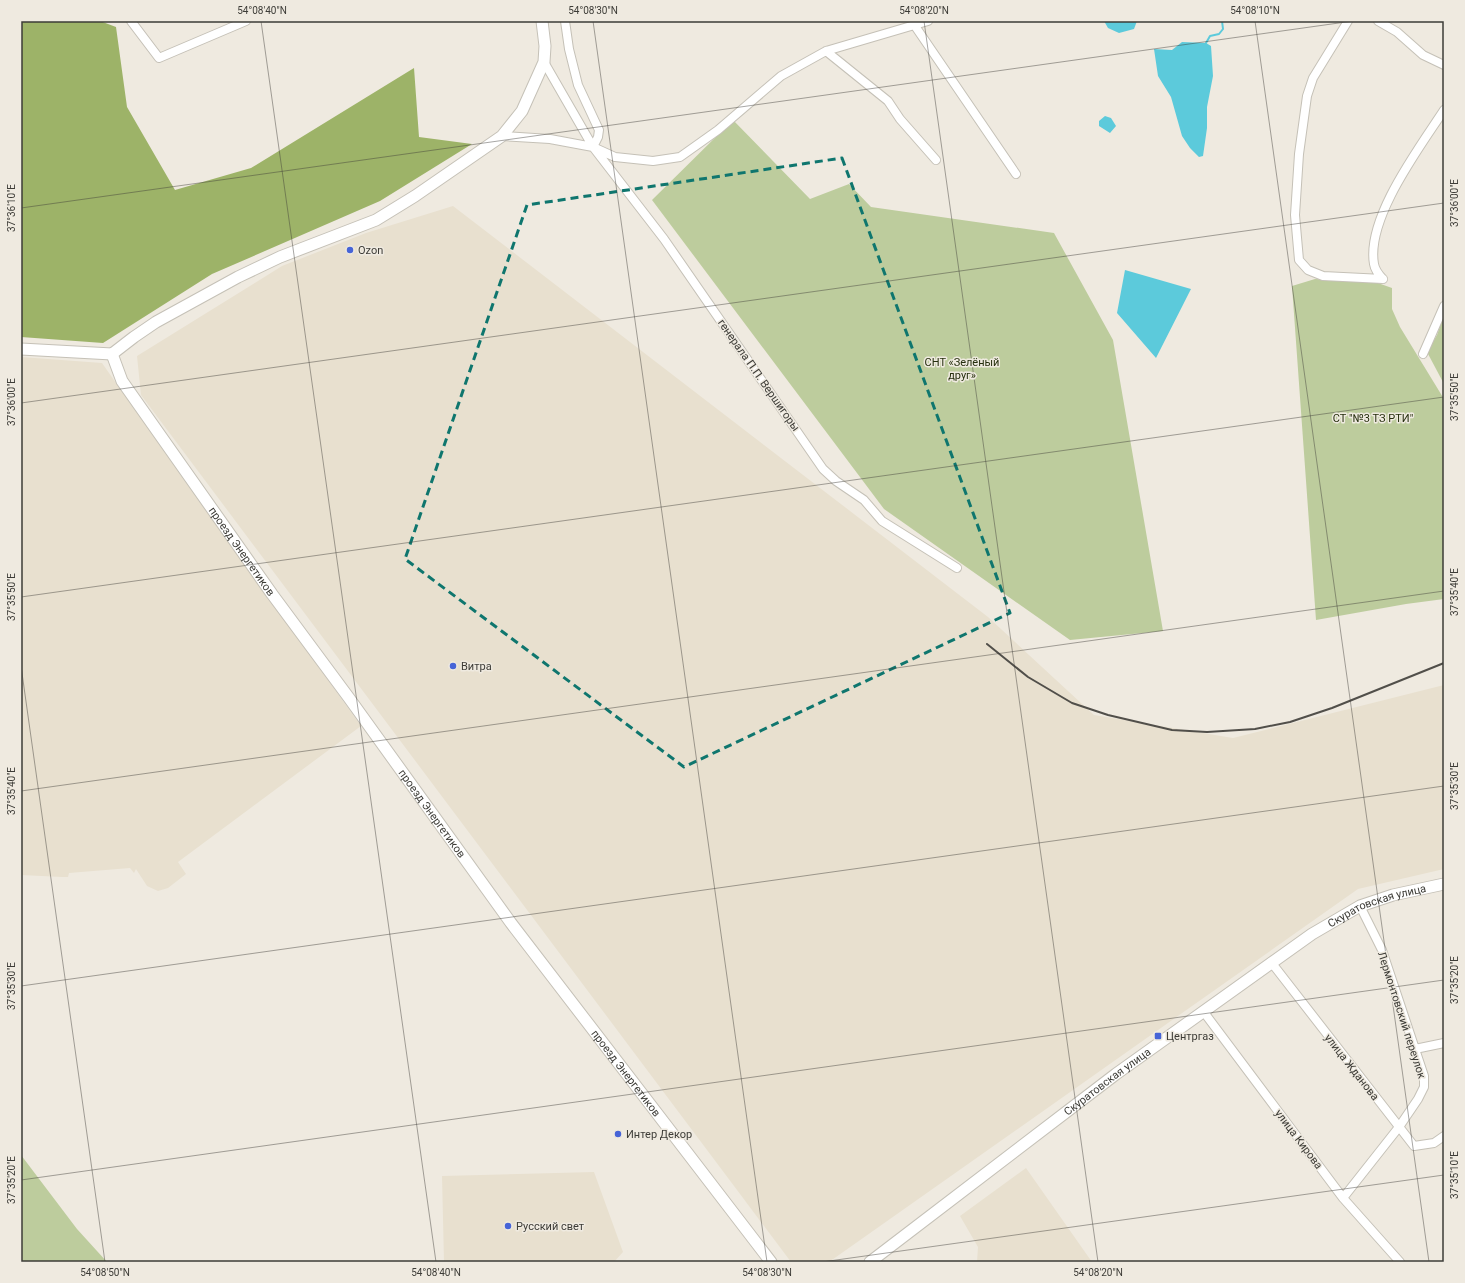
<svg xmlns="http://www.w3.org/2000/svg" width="1465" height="1283" viewBox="0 0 1465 1283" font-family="Roboto,sans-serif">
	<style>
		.built { fill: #e8e0cf }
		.green { fill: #bdcc9d }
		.forest { fill: #9db368 }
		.water { fill: #5ccadb }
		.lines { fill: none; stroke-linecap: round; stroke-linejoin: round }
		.stream { stroke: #5ccadb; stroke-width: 2 }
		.street-casing { stroke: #c5c1b7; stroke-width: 10 }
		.secondary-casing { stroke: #c5c1b7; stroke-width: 13 }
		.street { stroke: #fff; stroke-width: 8 }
		.secondary { stroke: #fff; stroke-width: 11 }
		.rail { stroke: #514f4a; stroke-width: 2 }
		.marked { fill: none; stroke: #0f766e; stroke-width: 3; stroke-dasharray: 8 5; stroke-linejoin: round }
		.ticks { fill: none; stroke: #3d3c37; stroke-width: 1; stroke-opacity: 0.45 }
		.poi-dot { fill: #4664d7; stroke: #efeae0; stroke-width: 1.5 }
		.labels { text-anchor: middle; stroke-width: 3; stroke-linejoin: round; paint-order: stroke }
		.poi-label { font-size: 11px; fill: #3d3c37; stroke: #efeae0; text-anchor: start }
		.park-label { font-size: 11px; fill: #252e0d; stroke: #efeae0 }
		.street-label { font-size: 11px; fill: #3d3c37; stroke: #efeae0 }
		.neatline { fill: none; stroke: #3d3c37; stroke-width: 1.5 }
		.ticks-label { font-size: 10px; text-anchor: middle; fill: #3d3c37 }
	</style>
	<rect width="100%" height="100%" fill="#efeae0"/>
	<path class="built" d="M453 206 988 617 1094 715 1233 738 1444 685V869L1358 889 829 1262H791L141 395 137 356 282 266 366 233Z
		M21 357 102 363 191 490 361 726 178 862 186 874 168 888 158 891 147 886 136 869 134 873 130 868 69 873 68 877H62L21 875Z
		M1026 1168 1092 1262H977L978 1247 960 1216Z
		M594 1172 623 1252 614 1262H444L442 1176Z"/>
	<path class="green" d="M733 120 810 199 849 184 871 207 1054 233 1113 340 1163 631 1070 640 884 509 652 200Z
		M1315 279 1375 282 1392 288V309L1400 327 1444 399V599L1406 604 1316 620 1292 286Z
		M1444 315V384L1427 352 1437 335Z
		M21 1155 77 1229 107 1262H21Z"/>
	<path class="forest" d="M21 21H100L116 27 127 107 175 190 251 168 414 68 419 137 472 144 380 201 212 274 103 343 21 337Z"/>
	<path class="water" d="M1104 21H1137L1134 29 1119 33 1108 28Z
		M1182 42 1206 43 1211 46 1213 76 1207 107V128L1203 156 1199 157 1190 148 1182 136 1171 97 1158 76 1154 49 1172 50Z
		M1105 116 1111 118 1116 126 1110 133 1099 126V121Z
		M1125 270 1191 289 1156 358 1117 313Z"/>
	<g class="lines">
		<path class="stream" d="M1206 43 1210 36 1219 34 1223 29 1222 21"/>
		<defs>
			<path id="street" d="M131 21 159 58 246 21
				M565 21 569 49 578 85 599 130 598 137 593 147
				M1348 21 1313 78 1307 96 1299 154 1295 215 1299 260 1308 270 1323 276 1383 279
				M1378 21 1397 32 1423 55 1444 65
				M915 26 1016 174
				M826 51 888 101 900 119 936 160
				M544 62 593 147 664 239 823 469 836 481 864 500 882 521 957 568
				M502 136 550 139 593 147 615 157 653 161 680 157 718 130 781 76 826 51 928 21
				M1383 279C1379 275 1375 270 1374 264 1366 218 1420 147 1444 110
				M1423 354 1444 306
				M1271 962 1414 1146 1434 1143 1444 1136
				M1203 1011 1343 1198 1400 1262
				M1415 1049 1444 1043
				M1343 1198 1399 1127 1418 1099 1424 1087V1076L1382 950 1360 906"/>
			<g id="secondary">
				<path d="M21 349 112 354"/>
				<path id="s1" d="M112 354 122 381 272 594 349 698 511 923 771 1262"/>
				<path d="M112 354 134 337 156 322 238 277 280 257 376 220 415 196 502 136 522 111 544 62 545 46 542 21"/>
				<path id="s2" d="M870 1262 1116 1074 1312 934 1360 906 1393 895 1444 884"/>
			</g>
		</defs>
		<use href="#street" class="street-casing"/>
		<use href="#secondary" class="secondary-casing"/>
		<use href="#street" class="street"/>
		<use href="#secondary" class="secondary"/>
		<path class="rail" d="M987 644 1028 677 1072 703 1108 715 1172 730 1207 732 1255 729 1290 722 1332 708 1444 663"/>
	</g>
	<path class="marked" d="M842 158 1010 613 684 767 405 559 527 205Z"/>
	<path class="ticks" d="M261 21 436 1262M593 21 767 1262M924 21 1098 1262M1255 21 1429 1262M21 208 1353 21M21 403 1444 203M21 597 1444 397M21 666 105 1262M21 791 1444 591M21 986 1444 786M21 1180 1444 980M822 1262 1444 1175"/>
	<g class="poi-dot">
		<circle cx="350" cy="250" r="4"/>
		<circle cx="453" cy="666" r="4"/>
		<rect x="1154" y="1032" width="8" height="8" rx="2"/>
		<circle cx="618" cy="1134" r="4"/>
		<circle cx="508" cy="1226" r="4"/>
	</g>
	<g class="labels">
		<g class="poi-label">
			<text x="358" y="254">Ozon</text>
			<text x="461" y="670">Витра</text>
			<text x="1166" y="1040">Центргаз</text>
			<text x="626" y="1138">Интер Декор</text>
			<text x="516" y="1230">Русский свет</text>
		</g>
		<g class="park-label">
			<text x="962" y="366">СНТ «Зелёный<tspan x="962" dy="13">друг»</tspan></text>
			<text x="1373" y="422">СТ "№3 ТЗ РТИ"</text>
		</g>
		<g class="street-label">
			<text transform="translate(759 375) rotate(55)" y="4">генерала П.П. Вершигоры</text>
			<text dy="4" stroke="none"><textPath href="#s1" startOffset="237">проезд Энергетиков</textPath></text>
			<text dy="4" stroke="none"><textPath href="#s1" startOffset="561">проезд Энергетиков</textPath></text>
			<text dy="4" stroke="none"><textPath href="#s2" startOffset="622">Скуратовская улица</textPath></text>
			<text transform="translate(1402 1015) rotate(72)" y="4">Лермонтовский переулок</text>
			<text transform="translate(1352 1067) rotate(52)" y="4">улица Жданова</text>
			<text dy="4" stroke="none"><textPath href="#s1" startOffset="885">проезд Энергетиков</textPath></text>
			<text dy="4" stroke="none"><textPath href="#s2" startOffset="298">Скуратовская улица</textPath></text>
			<text transform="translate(1299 1139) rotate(53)" y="4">улица Кирова</text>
		</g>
	</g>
	<rect width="1465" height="1283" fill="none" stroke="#efeae0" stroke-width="44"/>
	<rect x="22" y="22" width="1421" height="1239" class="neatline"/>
	<g class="ticks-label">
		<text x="262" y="14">54°08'40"N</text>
		<text x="593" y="14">54°08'30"N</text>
		<text x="924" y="14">54°08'20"N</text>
		<text x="1255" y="14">54°08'10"N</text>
		<text transform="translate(1454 203) rotate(-90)" y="4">37°36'00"E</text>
		<text transform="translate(11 208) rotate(-90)" y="4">37°36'10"E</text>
		<text transform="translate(1454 397) rotate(-90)" y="4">37°35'50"E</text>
		<text transform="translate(11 402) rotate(-90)" y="4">37°36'00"E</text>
		<text transform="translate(1454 592) rotate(-90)" y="4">37°35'40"E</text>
		<text transform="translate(11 597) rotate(-90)" y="4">37°35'50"E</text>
		<text transform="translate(1454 786) rotate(-90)" y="4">37°35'30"E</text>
		<text transform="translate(11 791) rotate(-90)" y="4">37°35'40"E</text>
		<text transform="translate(1454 980) rotate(-90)" y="4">37°35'20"E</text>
		<text transform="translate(11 986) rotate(-90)" y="4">37°35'30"E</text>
		<text transform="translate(1454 1175) rotate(-90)" y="4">37°35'10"E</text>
		<text transform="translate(11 1180) rotate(-90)" y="4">37°35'20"E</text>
		<text x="105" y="1276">54°08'50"N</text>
		<text x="436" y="1276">54°08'40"N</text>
		<text x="767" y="1276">54°08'30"N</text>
		<text x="1098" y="1276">54°08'20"N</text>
	</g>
</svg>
